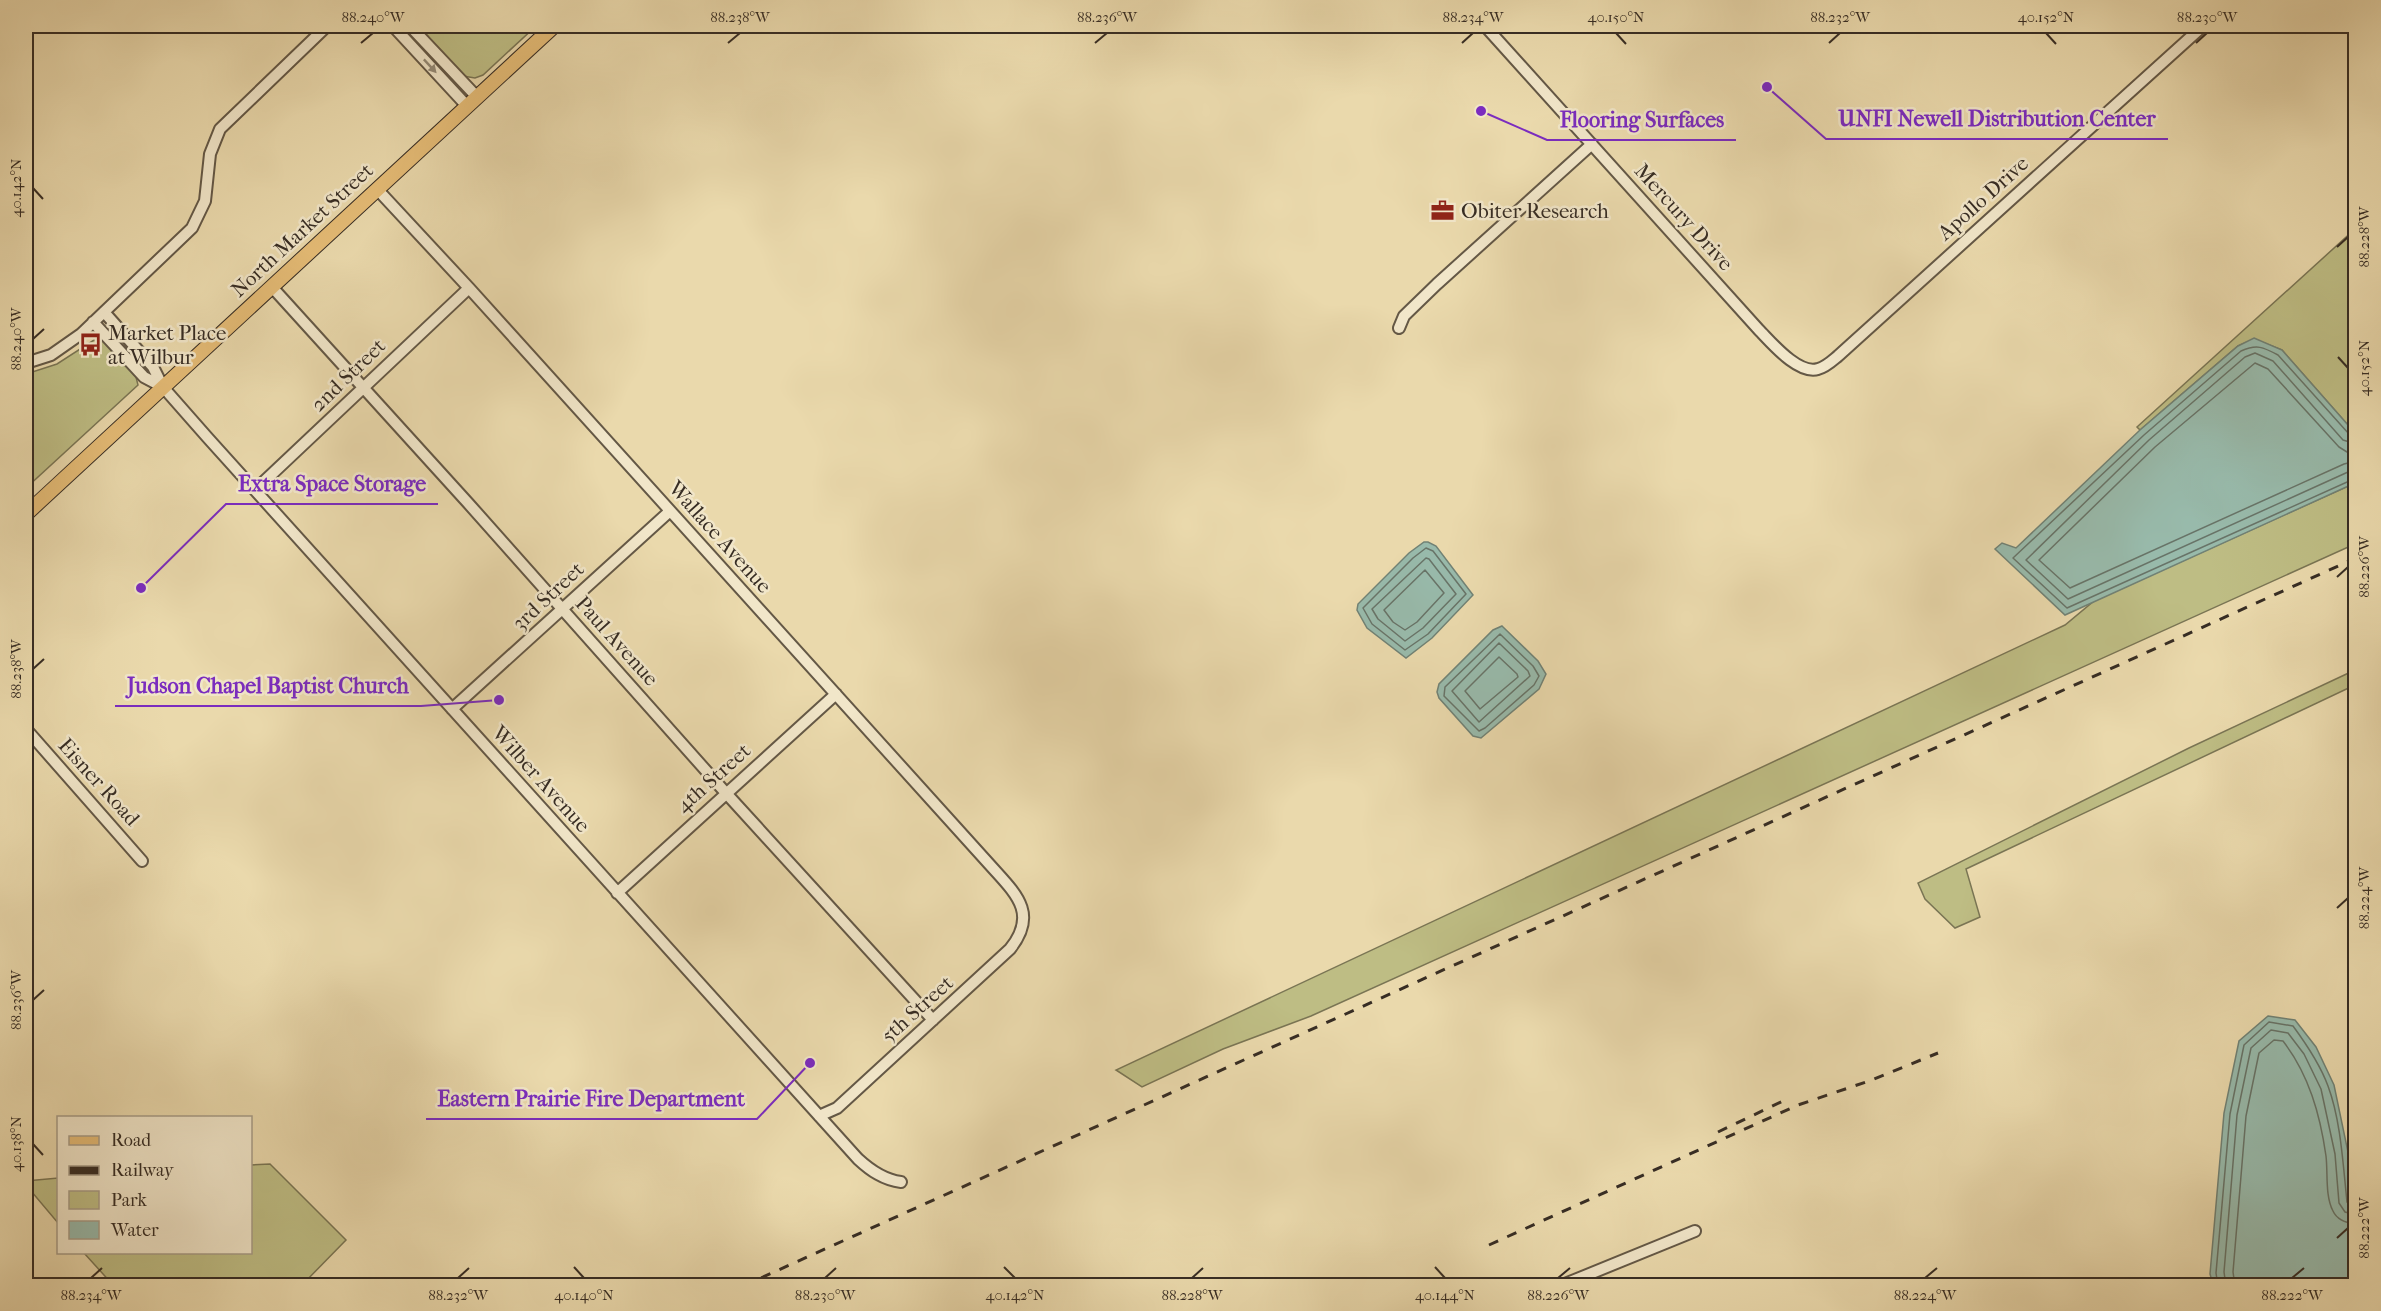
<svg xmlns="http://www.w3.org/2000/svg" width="2381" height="1311" viewBox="0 0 2381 1311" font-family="'IM FELL French Canon',serif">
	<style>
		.green { fill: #bebd84; stroke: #7a7554; stroke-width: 1.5 }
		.water { fill: #98baab; stroke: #718275; stroke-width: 1.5 }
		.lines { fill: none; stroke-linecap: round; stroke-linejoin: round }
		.shore { stroke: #687468; stroke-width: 1.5 }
		.minor-casing { stroke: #645846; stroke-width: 14 }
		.major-casing { stroke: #372d24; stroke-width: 16 }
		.minor { stroke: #f1e6c9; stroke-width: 10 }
		.major { stroke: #e5bc76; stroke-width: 14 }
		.rail { stroke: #372d24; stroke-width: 3; stroke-dasharray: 10 10; stroke-linecap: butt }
		.oneway { fill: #948a76 }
		.ticks { fill: none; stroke: #372d24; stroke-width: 2 }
		.labels { text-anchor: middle; stroke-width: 5; stroke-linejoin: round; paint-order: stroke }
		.street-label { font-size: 21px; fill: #372d24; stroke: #f1e6c9 }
		.poi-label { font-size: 21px; fill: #372d24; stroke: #f1e6c9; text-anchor: start }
		.leader { fill: none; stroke: #7b2cbf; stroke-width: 2 }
		.callout-dot { fill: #7b2cbf; stroke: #f1e6c9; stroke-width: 2 }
		.callout-label { font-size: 22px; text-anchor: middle; font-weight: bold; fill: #7b2cbf; stroke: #f1e6c9; stroke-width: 5; stroke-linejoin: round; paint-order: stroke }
		.neatline { fill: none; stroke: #372d24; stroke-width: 2 }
		.ticks-label { font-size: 15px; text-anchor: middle; fill: #372d24 }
	</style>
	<rect width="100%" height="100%" fill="#ead9ac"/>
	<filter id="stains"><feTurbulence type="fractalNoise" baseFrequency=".00333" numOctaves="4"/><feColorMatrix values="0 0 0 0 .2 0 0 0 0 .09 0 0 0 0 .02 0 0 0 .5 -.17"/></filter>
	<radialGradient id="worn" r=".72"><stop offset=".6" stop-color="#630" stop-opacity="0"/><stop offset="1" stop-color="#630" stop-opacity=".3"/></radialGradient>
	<path class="green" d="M414 26H536L483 75 475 78 463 76Z
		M2355 229V433L2282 350 2254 339 2238 346 2140 430 2137 427Z
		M94 340H101L107 344 136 377 138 385 26 488V374L57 364Z
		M2355 483V544L1311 1016 1223 1049 1142 1087 1116 1070 2065 625 2094 601Z
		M2355 670V685L1966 869 1980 917 1955 928 1925 899 1918 883 2189 748Z
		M270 1164 346 1240 302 1285H113L84 1253 250 1252 251 1165Z
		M58 1178V1223L26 1185V1181Z"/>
	<path class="water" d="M2254 338 2282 350 2355 433V483L2065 615 1995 549 2002 543 2016 548 2140 430 2238 346Z
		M1424 542H1428L1436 546 1473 595 1432 638 1406 658 1367 628 1357 610 1358 604 1409 553Z
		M1502 626 1538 661 1546 674 1539 689 1481 738 1473 736 1439 698 1437 692 1439 684 1493 630Z
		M2268 1016 2295 1020 2316 1047 2334 1085 2348 1152 2356 1234 2353 1285H2213L2210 1274 2224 1113 2239 1041Z"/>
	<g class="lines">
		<path class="shore" d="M2356 436 2349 434 2278 355C2263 347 2257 344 2241 351L2144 435 2013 558 2067 608 2356 478
			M2356 444 2343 440 2273 361 2255 353 2245 357 2149 440 2026 560 2068 599 2348 472 2356 470
			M2356 453 2347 452 2339 447 2268 369 2255 363 2155 447 2039 560 2070 588 2344 464 2356 461
			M1426 548 1433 551 1466 594 1428 634 1405 650 1372 624 1363 608 1413 558Z
			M1426 558 1429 559 1456 594 1423 628 1405 641 1378 619 1372 609Z
			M1425 570 1444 593 1417 622 1405 630 1393 622 1384 610Z
			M1500 634 1533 666 1539 676 1534 685 1485 728 1479 731 1444 696 1445 687Z
			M1499 643 1528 671 1530 676 1479 722 1452 691Z
			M1499 657 1517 674 1518 677 1480 709 1465 691Z
			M2218 1286 2216 1273 2230 1114 2244 1045 2269 1022 2293 1026C2307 1045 2320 1064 2328 1086 2341 1121 2343 1165 2347 1202L2350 1206 2356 1207
			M2226 1286 2224 1272 2237 1115 2251 1048 2271 1030 2288 1033 2304 1054 2321 1089 2335 1154 2339 1203 2345 1212 2356 1215
			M2235 1286 2233 1272 2246 1116 2259 1053 2274 1040 2283 1041C2309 1075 2320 1114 2326 1156 2328 1173 2325 1196 2333 1211 2337 1220 2346 1223 2356 1224"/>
		<defs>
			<path id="minor" d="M393 26 467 106
				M410 26 477 97
				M1485 26 1759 330C1771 342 1798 375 1818 369 1826 367 1832 361 1838 356L2203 26
				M377 189 469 288 990 865C1015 893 1039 913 1010 949L837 1108 819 1116
				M272 287 468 503 725 792 933 1020
				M104 312 153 367 163 387 207 437 858 1159C871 1171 884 1180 901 1182
				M93 322 144 377 163 387
				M1399 328 1404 316 1437 284 1592 144
				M26 363 51 355 81 334 192 228 205 201 210 154 220 129 327 26
				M255 490 469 288
				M452 709 670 511
				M26 729 142 861
				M617 893 836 694
				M1560 1286 1695 1231"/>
			<path id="major" d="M26 514 554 26"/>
		</defs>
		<use href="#minor" class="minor-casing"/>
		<use href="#major" class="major-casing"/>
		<use href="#minor" class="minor"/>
		<use href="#major" class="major"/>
		<path class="rail" d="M1718 1132 1783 1101
			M1489 1245 1798 1105 1869 1081 1938 1053
			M743 1286 2356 558"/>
	</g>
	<defs><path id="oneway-solid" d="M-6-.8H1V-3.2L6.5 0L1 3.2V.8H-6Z" transform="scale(1.5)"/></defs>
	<use class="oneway" href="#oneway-solid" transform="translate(430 66) rotate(47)"/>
	<path class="ticks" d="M1616 33 1626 44M2046 33 2056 44M361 43 373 33M728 43 740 33M1095 43 1107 33M1462 43 1473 33M1829 43 1840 33M2196 43 2207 33M33 188 43 199M2337 247 2348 237M33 339 44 329M2338 357 2348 368M2337 577 2348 567M33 669 44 659M2337 908 2348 898M33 1000 44 990M33 1144 43 1155M2337 1238 2348 1228M574 1267 584 1278M1004 1267 1015 1278M1435 1267 1445 1278M91 1278 102 1268M458 1278 469 1268M825 1278 836 1268M1192 1278 1203 1268M1558 1278 1570 1268M1925 1278 1937 1268M2292 1278 2304 1268"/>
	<defs>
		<symbol id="office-bare" viewBox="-9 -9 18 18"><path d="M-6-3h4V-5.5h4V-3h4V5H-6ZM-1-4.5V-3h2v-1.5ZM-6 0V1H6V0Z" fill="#8f2418" stroke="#f1e6c9" stroke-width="2.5" paint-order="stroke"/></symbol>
		<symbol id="bus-bare" viewBox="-9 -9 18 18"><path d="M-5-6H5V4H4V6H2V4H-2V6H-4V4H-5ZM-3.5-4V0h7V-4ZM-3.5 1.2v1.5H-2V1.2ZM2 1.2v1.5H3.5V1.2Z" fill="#8f2418" stroke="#f1e6c9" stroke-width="2.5" paint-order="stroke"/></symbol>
	</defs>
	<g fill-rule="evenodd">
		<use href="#office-bare" x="1426" y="194" width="33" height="33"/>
		<use href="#bus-bare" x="74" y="328" width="33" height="33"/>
	</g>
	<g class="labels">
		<g class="street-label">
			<text transform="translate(1983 198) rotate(-42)" y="7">Apollo Drive</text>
			<text transform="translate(1684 217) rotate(48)" y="7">Mercury Drive</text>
			<text transform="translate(302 230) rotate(-43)" y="7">North Market Street</text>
			<text transform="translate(348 375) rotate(-44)" y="7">2nd Street</text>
			<text transform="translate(720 537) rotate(48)" y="7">Wallace Avenue</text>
			<text transform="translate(548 596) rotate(-43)" y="7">3rd Street</text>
			<text transform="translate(617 641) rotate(48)" y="7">Paul Avenue</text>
			<text transform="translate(713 778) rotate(-42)" y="7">4th Street</text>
			<text transform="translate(541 779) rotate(48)" y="7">Wilber Avenue</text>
			<text transform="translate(99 782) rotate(48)" y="7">Eisner Road</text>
			<text transform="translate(917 1009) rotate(-42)" y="7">5th Street</text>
		</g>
		<g class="poi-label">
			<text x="1461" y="218">Obiter Research</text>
			<text x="108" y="340">Market Place<tspan x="108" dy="24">at Wilbur</tspan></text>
		</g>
	</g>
	<path class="leader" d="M1767 87L1826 139H2168M1481 111L1547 140H1736M141 588L226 504H438M499 700L421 706H115M810 1063L757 1119H426"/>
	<g class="callout-dot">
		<circle cx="1767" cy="87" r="6"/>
		<circle cx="1481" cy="111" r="6"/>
		<circle cx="141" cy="588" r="6"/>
		<circle cx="499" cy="700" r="6"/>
		<circle cx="810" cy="1063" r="6"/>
	</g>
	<g class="callout-label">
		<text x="1997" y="126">UNFI Newell Distribution Center</text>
		<text x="1642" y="127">Flooring Surfaces</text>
		<text x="332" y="491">Extra Space Storage</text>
		<text x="268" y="693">Judson Chapel Baptist Church</text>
		<text x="591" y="1106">Eastern Prairie Fire Department</text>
	</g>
	<rect width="2381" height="1311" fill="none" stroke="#ead9ac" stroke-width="66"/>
	<rect x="57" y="1116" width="195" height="138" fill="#f1e6c9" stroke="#a79c87" stroke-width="1.5"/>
	<rect x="69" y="1136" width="30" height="9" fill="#e5bc76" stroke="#a79c87" stroke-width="1.5"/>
	<text x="111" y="1146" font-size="18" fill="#372d24">Road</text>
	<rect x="69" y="1166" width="30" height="9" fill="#372d24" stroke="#a79c87" stroke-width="1.5"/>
	<text x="111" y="1176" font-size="18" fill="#372d24">Railway</text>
	<rect x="69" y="1191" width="30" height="18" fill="#bebd84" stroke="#a79c87" stroke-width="1.5"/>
	<text x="111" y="1206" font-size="18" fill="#372d24">Park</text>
	<rect x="69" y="1221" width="30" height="18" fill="#98baab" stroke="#a79c87" stroke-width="1.5"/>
	<text x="111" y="1236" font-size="18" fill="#372d24">Water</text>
	<rect x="33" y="33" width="2315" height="1245" class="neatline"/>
	<g class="ticks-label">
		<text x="373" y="22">88.240°W</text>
		<text x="740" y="22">88.238°W</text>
		<text x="1107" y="22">88.236°W</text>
		<text x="1473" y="22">88.234°W</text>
		<text x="1616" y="22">40.150°N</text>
		<text x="1840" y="22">88.232°W</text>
		<text x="2046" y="22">40.152°N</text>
		<text x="2207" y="22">88.230°W</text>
		<text transform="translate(16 188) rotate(-90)" y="5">40.142°N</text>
		<text transform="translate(2364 237) rotate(-90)" y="5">88.228°W</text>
		<text transform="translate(16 339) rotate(-90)" y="5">88.240°W</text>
		<text transform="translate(2364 368) rotate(-90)" y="5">40.152°N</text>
		<text transform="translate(2364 567) rotate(-90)" y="5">88.226°W</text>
		<text transform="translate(16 669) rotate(-90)" y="5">88.238°W</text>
		<text transform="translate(2364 898) rotate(-90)" y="5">88.224°W</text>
		<text transform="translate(16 1000) rotate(-90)" y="5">88.236°W</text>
		<text transform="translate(16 1144) rotate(-90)" y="5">40.138°N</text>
		<text transform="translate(2364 1228) rotate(-90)" y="5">88.222°W</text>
		<text x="91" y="1300">88.234°W</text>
		<text x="458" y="1300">88.232°W</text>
		<text x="584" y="1300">40.140°N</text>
		<text x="825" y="1300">88.230°W</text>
		<text x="1015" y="1300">40.142°N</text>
		<text x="1192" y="1300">88.228°W</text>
		<text x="1445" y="1300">40.144°N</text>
		<text x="1558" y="1300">88.226°W</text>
		<text x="1925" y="1300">88.224°W</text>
		<text x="2292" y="1300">88.222°W</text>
	</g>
	<rect width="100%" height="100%" filter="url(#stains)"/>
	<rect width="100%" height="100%" fill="url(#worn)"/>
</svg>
